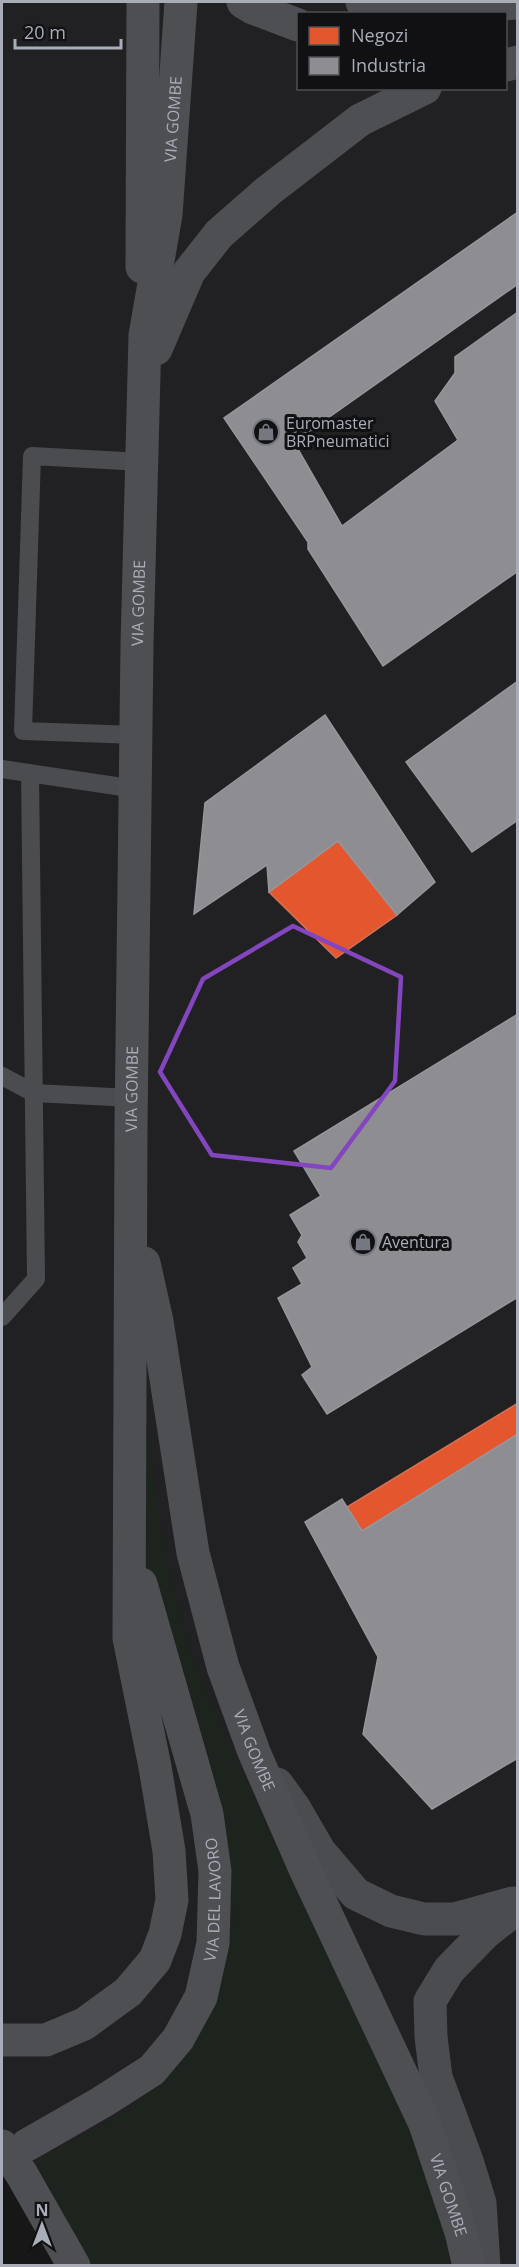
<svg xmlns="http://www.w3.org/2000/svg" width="519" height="2267" viewBox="0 0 519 2267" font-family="'Open Sans',sans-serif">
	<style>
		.built { fill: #212123; fill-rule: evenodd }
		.green { fill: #1d241e }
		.shops { fill: #e4572e; stroke: #d27157; stroke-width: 1.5 }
		.industry { fill: #8d8d92; stroke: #95979d; stroke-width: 1.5 }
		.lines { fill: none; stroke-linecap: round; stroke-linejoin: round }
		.lane { stroke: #4b4c50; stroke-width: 18 }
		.street { stroke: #4b4c50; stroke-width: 33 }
		.primary { stroke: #4d4f52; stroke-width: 33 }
		.primary-bridge { stroke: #4d4f52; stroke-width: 33 }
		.marked { fill: none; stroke: #8446be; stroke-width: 4.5; stroke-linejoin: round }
		.labels { text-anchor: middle; stroke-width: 6; stroke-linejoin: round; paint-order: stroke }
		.street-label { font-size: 16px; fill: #a8adb8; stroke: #111113 }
		.poi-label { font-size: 16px; fill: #a8adb8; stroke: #111113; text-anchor: start }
	</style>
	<rect width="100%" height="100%" fill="#171717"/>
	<path class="built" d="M2 2H517V2265H83L2 2136ZM298 14H506V88H298Z"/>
	<path class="green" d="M145 1414 164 1548 189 1647 226 1737 312 1924 360 2012 405 2111 443 2220 453 2265H93L57 2207 37 2159 133 2108 201 2030 234 1924 226 1828 200 1723 168 1620 140 1568Z"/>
	<path class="shops" d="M338 841 397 915 336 958 269 892Z
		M518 1403V1434L362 1531 347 1507Z"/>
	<path class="industry" d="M518 212V284L294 442 342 526 458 440 435 401 455 373V357L518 312V571L383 666 308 549V542L224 418Z
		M518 681V820L472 852 406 762Z
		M325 715 435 882 397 915 338 841 269 892 267 865 194 914 205 803Z
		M518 1014V1297L327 1414 302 1375 312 1367 278 1298 302 1284 293 1268 307 1258 298 1242 302 1235 290 1215 321 1196 294 1151Z
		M518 1434V1758L432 1809 363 1734 378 1657 305 1522 342 1499 362 1531Z"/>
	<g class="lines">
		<path class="lane" d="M136 735 23 731 32 456 142 462
			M2 769 136 789
			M2 1076 34 1093 131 1098
			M2 1317 36 1279 30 773"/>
		<path class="street" d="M277 1784 295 1809 320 1852 356 1894 391 1911 424 1919H455L513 1903
			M484 2266 480 2203 467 2161 436 2077 431 2037 430 2001 449 1970 485 1933 518 1907"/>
		<g class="primary">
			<path d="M243 2 253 8 298 25"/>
			<path d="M362 2 408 9 518 3"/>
			<path d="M506 65 518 62"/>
			<path d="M142 267 143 2"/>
			<path d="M156 349 189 272 219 234 268 191 360 120 425 88"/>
			<path id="s1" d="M144 1263 157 1321 193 1553 223 1667 254 1752 305 1869 425 2124 461 2232 469 2266"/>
			<path id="s2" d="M2 2040H46L84 2024 128 1992 155 1960 165 1934 172 1900 169 1851 155 1767 129 1638 131 1126 137 645 145 335 166 215 181 2"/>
			<path id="s3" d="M27 2145 102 2102 152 2070 178 2039 201 1997 213 1943 215 1871 207 1814 141 1584"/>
			<path d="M21 2173 74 2266"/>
		</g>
		<path class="primary-bridge" d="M2 2146 21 2173"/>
	</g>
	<path class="marked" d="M293 926 401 977 395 1081 331 1168 212 1155 160 1072 203 979Z"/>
	<defs>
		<symbol id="shop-ring" viewBox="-11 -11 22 22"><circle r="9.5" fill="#111113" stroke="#757880" stroke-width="1.5"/><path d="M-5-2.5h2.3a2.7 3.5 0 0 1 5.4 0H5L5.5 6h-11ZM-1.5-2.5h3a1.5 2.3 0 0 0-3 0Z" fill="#757880"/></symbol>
	</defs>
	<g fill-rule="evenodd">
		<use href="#shop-ring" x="251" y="417" width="30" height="30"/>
		<use href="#shop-ring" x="348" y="1227" width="30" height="30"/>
	</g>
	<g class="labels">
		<g class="street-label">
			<text dy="6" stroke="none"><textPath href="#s2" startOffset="2031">VIA GOMBE</textPath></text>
			<text dy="6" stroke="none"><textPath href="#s2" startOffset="1545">VIA GOMBE</textPath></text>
			<text dy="6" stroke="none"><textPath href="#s2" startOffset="1059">VIA GOMBE</textPath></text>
			<text dy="6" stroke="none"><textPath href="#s1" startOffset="501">VIA GOMBE</textPath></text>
			<text dy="6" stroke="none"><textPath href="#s3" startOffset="333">VIA DEL LAVORO</textPath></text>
			<text dy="6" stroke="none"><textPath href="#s1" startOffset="987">VIA GOMBE</textPath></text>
		</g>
		<g class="poi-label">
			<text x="286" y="429">Euromaster<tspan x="286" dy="18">BRPneumatici</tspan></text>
			<text x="382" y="1248">Aventura</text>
		</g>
	</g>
	<rect width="519" height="2267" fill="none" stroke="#a8adb8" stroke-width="6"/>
	<rect x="297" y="12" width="210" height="78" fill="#111113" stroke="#4d4f55" stroke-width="1.5"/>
	<rect x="309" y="27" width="30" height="18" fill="#e4572e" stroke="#4d4f55" stroke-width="1.5"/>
	<text x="351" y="42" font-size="18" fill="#a8adb8">Negozi</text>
	<rect x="309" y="57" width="30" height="18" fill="#8d8d92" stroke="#4d4f55" stroke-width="1.5"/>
	<text x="351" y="72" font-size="18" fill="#a8adb8">Industria</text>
	<g transform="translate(42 2225)" stroke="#111113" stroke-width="4.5" paint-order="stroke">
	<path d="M0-4.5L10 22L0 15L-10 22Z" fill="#a8adb8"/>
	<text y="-9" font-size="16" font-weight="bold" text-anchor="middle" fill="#a8adb8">N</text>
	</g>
	<path d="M15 39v9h106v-9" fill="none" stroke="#a8adb8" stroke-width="3"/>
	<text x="24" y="39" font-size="18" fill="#a8adb8" stroke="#111113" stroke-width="4.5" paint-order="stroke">20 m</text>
</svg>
